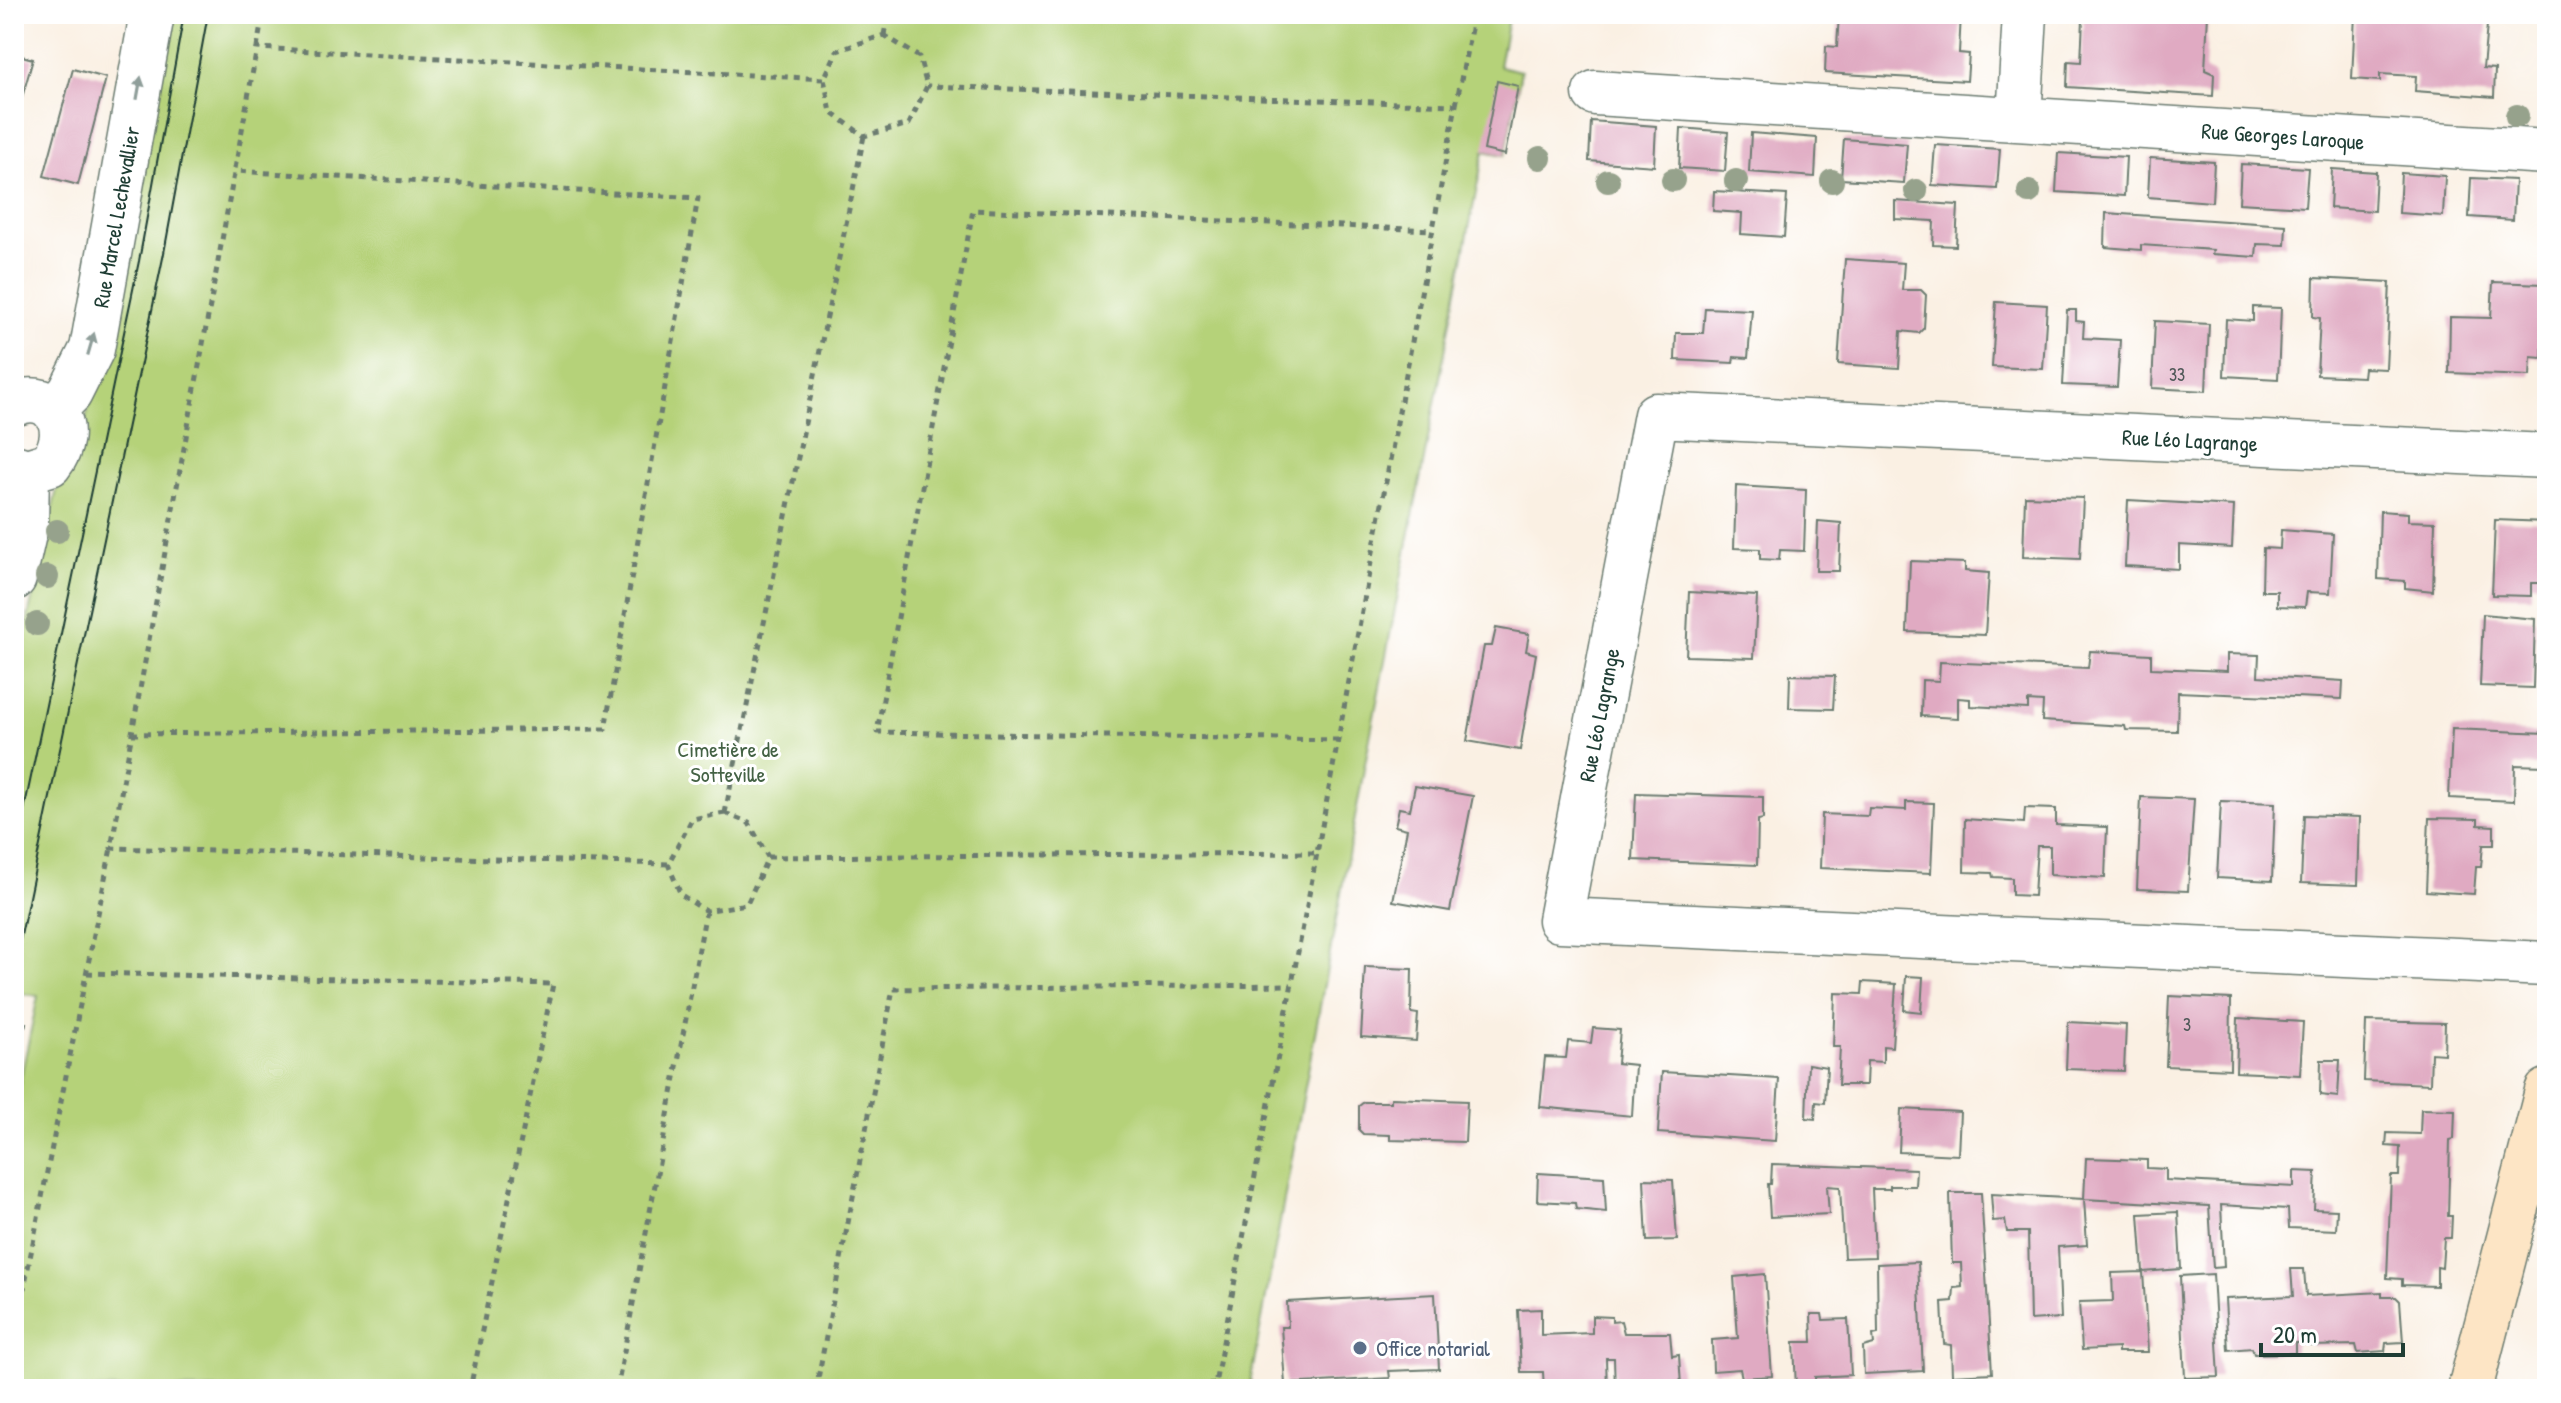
<svg xmlns="http://www.w3.org/2000/svg" width="2561" height="1403" viewBox="0 0 2561 1403" font-family="'Patrick Hand',sans-serif">
	<style>
		.green { fill: #b5d279; stroke: #6a8856; stroke-width: 2 }
		.building { fill: #e0aac2 }
		.lines { fill: none; stroke-linecap: round; stroke-linejoin: round }
		.street-casing { stroke: #6c7c71; stroke-width: 47 }
		.secondary-casing { stroke: #6c7c71; stroke-width: 47 }
		.path { stroke: #6c7c71; stroke-width: 5; stroke-dasharray: 6 6; stroke-linecap: butt }
		.street { stroke: #fff; stroke-width: 44 }
		.secondary { stroke: #fde5c5; stroke-width: 44 }
		.tram { stroke: #1f3d34; stroke-width: 2 }
		.tree { fill: #96a28c }
		.oneway { fill: #8f9e9a }
		.service-dot { fill: #5c6f8a; stroke: #fff; stroke-width: 3 }
		.labels { text-anchor: middle; stroke-width: 6; stroke-linejoin: round; paint-order: stroke }
		.number-label { font-size: 18px; fill: #4f5858 }
		.street-label { font-size: 22px; fill: #1f3d34; stroke: #fff }
		.park-label { font-size: 22px; fill: #446245; stroke: #fff }
		.service-label { font-size: 22px; fill: #4e5e75; stroke: #fff; text-anchor: start }
	</style>
	<rect width="100%" height="100%" fill="#fff"/>
	<filter id="ink" filterUnits="userSpaceOnUse"><feTurbulence type="fractalNoise" baseFrequency=".0125" numOctaves="2"/><feDisplacementMap in="SourceGraphic" scale="16" xChannelSelector="R" yChannelSelector="G"/><feConvolveMatrix kernelMatrix="1 2 1 2 8 2 1 2 1" color-interpolation-filters="sRGB"/></filter>
	<filter id="wash" filterUnits="userSpaceOnUse"><feTurbulence type="fractalNoise" baseFrequency=".006" numOctaves="4" result="noise"/><feDisplacementMap in="SourceGraphic" scale="32" xChannelSelector="R" yChannelSelector="G"/><feGaussianBlur stdDeviation="1.8" result="paint"/><feColorMatrix in="noise" values="0 0 0 0 0 0 0 0 0 0 0 0 0 0 0 0 0 1.4 0 .05"/><feComposite in="paint" operator="in"/></filter>
	<g filter="url(#wash)">
		<rect width="100%" height="100%" fill="#faf0e3"/>
		<path class="green" d="M161 14H1509L1499 66 1521 71 1505 155 1484 151 1367 753 1249 1389H14V1110L38 996 14 992V679L59 480 78 457 145 135Z"/>
		<g id="blocks">
			<path class="building" d="M1839 14H1961L1959 53 1969 54 1967 81 1825 73 1826 46 1837 47Z
				M2098 14H2208L2205 70 2214 74 2213 96 2067 87 2068 61 2081 62 2083 19 2098 18Z
				M2355 14H2488L2483 68 2495 69 2494 97 2415 91 2416 76 2380 74V81L2352 79Z
				M14 54 33 59 15 122H14Z
				M73 69 106 78 78 185 44 176Z
				M1497 81 1518 86 1505 155 1484 150Z
				M1591 121 1656 126 1654 166 1589 161Z
				M1681 128 1728 132 1725 171 1679 168Z
				M1751 133 1817 138 1815 177 1749 172Z
				M1844 139 1907 144 1904 183 1841 179Z
				M1935 145 2000 149 1997 189 1932 185Z
				M2058 153 2126 157 2124 196 2056 192Z
				M2150 158 2214 162 2212 202 2148 197Z
				M2241 164 2308 168 2305 207 2239 203Z
				M2332 169 2376 172 2374 211 2330 208Z
				M2401 173 2445 176 2443 216 2399 213Z
				M2471 178 2515 180 2513 220 2469 217Z
				M1714 191 1787 195 1784 237 1741 234 1742 213 1713 211Z
				M1895 201 1958 205 1956 246 1933 245 1934 221 1895 219Z
				M2106 213 2286 225 2285 245 2257 244 2256 257 2212 254 2213 250 2141 245V250L2105 247Z
				M1845 259 1904 263 1902 290H1921L1926 295 1924 328 1919 333 1901 331 1899 368 1838 364Z
				M2314 278 2390 282 2386 369 2364 368 2363 377 2317 375 2320 318 2313 317Z
				M2493 282 2544 284 2542 358 2531 357 2530 376 2449 373 2450 317 2491 318Z
				M1996 302 2047 305 2043 369 1992 367Z
				M2253 307 2281 308 2278 379 2224 376 2226 319 2253 321Z
				M1705 308 1752 310 1748 358 1734 357 1733 363 1675 360 1676 333H1703Z
				M2067 310H2076V321L2084 322 2083 338 2120 340 2117 387 2063 385Z
				M2155 321 2209 324 2206 391 2152 388Z
				M1736 486 1806 490 1804 551 1780 550 1779 560 1760 559V549L1734 548Z
				M2025 496 2083 498 2080 559 2023 557Z
				M2128 500 2234 506 2232 548 2179 545V569L2125 566Z
				M2380 511 2408 513V521L2435 522 2433 591 2405 588V581L2378 579Z
				M2495 520 2547 522V583H2531V596L2492 595Z
				M1818 521 1841 523 1839 571H1816Z
				M2281 530 2333 534 2330 593 2307 592 2305 607 2277 606V591H2262L2263 548 2280 549Z
				M1910 561 1965 563V571L1989 573 1985 635 1907 632Z
				M1689 592 1757 596 1754 658 1686 656Z
				M2483 614 2535 619 2533 688 2480 686Z
				M1496 628 1529 634 1526 651 1536 654 1520 750 1467 741 1484 646H1492Z
				M2090 651 2151 654V668L2227 671V654L2259 655 2258 676 2343 681 2342 699 2178 692 2177 731 2126 730 2125 726 2042 721 2043 702 2028 701V709L1970 706V699L1958 698V718L1921 716 1922 680 1939 681 1940 662 2088 668Z
				M1790 675 1835 676 1833 709 1789 708Z
				M2452 729 2546 733 2545 766 2515 765 2514 801 2449 798Z
				M1415 786 1473 796 1450 911 1393 901 1407 829 1395 826 1399 808 1410 810Z
				M1636 793 1763 797V819L1758 820 1757 865 1633 860Z
				M2141 797 2194 799 2188 891 2137 889Z
				M2221 801 2275 803 2272 881 2217 878Z
				M1906 802 1934 803 1931 873 1820 868 1822 814 1868 816 1869 808 1906 810Z
				M2025 808 2056 809V825L2107 827 2105 878 2050 875V846H2037L2034 896 2012 895V878L1993 877 1992 873 1964 872 1965 819 2024 823Z
				M2304 815 2360 817 2358 885 2301 883Z
				M2429 818 2478 819V825L2494 826V845H2483L2481 867H2476L2474 894 2426 891Z
				M1365 967 1412 969 1411 1013 1418 1014 1416 1041 1361 1037Z
				M1906 976 1923 977 1921 1012 1904 1010Z
				M1863 982 1896 984 1892 1047 1883 1046V1062L1867 1061 1866 1085H1838L1840 1047H1833L1835 993 1862 994Z
				M2169 996 2231 999 2230 1069 2166 1066Z
				M2238 1018 2303 1022 2300 1075 2236 1072Z
				M2366 1021 2445 1023 2444 1054 2431 1053 2430 1084 2364 1081Z
				M2068 1022 2126 1025 2124 1071 2066 1069Z
				M1593 1028 1620 1030 1617 1063 1635 1065 1632 1116 1540 1107 1545 1057 1566 1058 1568 1041 1591 1043Z
				M2321 1060H2340L2338 1097 2320 1095Z
				M1808 1064 1827 1067 1825 1103 1816 1102 1815 1119 1806 1118Z
				M1662 1072 1779 1079 1775 1141 1658 1133Z
				M1391 1098 1467 1101 1465 1142 1390 1140V1135L1363 1134 1359 1130V1106L1364 1102H1391Z
				M1901 1109 1960 1112 1958 1155 1899 1152Z
				M2421 1109 2455 1110 2454 1139 2450 1140 2448 1216H2452L2451 1238H2444L2442 1268 2437 1267V1286L2402 1285V1279L2387 1278 2391 1176H2399L2400 1147 2386 1146 2387 1133 2420 1134Z
				M2086 1158 2147 1160V1168L2166 1169V1180L2294 1187V1171L2316 1172 2314 1209 2337 1210 2336 1230 2289 1228 2288 1209 2221 1205 2224 1267 2213 1268 2209 1206 2084 1199Z
				M1772 1164 1916 1169 1915 1186H1890V1189H1872L1875 1257 1844 1258 1840 1187 1827 1186 1829 1214 1770 1217 1768 1184H1771Z
				M1538 1173 1604 1177 1606 1212 1576 1209 1575 1203 1537 1201Z
				M1644 1179 1673 1180 1677 1240 1647 1241Z
				M1950 1193H1981L1992 1373 1952 1375 1951 1345 1944 1344 1942 1302 1953 1301 1954 1288 1962 1287 1961 1263H1952Z
				M1991 1194 2084 1199 2087 1245 2058 1247 2061 1318 2030 1320 2028 1232H2007L2005 1220 1993 1221Z
				M2178 1212 2181 1269 2143 1272 2139 1214Z
				M1918 1262 1923 1371 1864 1374 1863 1347 1874 1344 1873 1335 1878 1334 1877 1264Z
				M2291 1269H2304L2306 1296 2382 1292V1297H2396L2400 1301 2403 1342 2386 1343 2385 1351 2358 1353 2356 1345 2311 1346V1342L2295 1343V1353L2254 1354 2252 1348 2228 1350 2225 1299 2293 1296Z
				M2143 1272 2148 1352H2118V1348L2082 1350 2079 1302 2113 1301 2112 1273Z
				M1765 1274 1772 1376 1742 1378 1740 1369 1713 1371 1712 1340 1738 1338 1734 1277Z
				M2213 1274 2219 1377 2185 1378 2180 1276Z
				M1435 1294 1439 1369 1389 1371 1390 1378 1285 1384 1281 1327H1288L1287 1302Z
				M1541 1309V1335L1592 1333V1316L1612 1317V1322L1621 1321 1624 1333H1670L1672 1356 1679 1355 1681 1386 1615 1389 1614 1358H1606L1607 1389H1544L1543 1372H1521L1518 1310Z
				M1811 1314H1822L1823 1320 1848 1319 1851 1375 1815 1377V1389H1796L1794 1342H1812Z"/>
		</g>
	</g>
	<g filter="url(#ink)">
		<use href="#blocks" fill-opacity="0" stroke="#6c7c71" stroke-width="2"/>
		<g class="lines">
			<defs>
				<path id="street" d="M1595 93 2547 152
					M2019 119 2025 14
					M14 404C55 387 77 431 50 464L27 471 14 467
					M53 410 70 393 92 349 152 14
					M2547 456 1656 415 1560 920 2547 964
					M14 578 26 525 27 471"/>
				<path id="secondary" d="M2470 1389 2547 1091"/>
			</defs>
			<use href="#street" class="street-casing"/>
			<use href="#secondary" class="secondary-casing"/>
			<path class="path" d="M884 35 919 57 927 86 909 124 864 136 831 112 824 79 837 51Z
				M884 35 888 14
				M257 48 263 14
				M1456 105 1474 14
				M132 734 605 729 698 198 235 171
				M1338 740 877 732 973 210 1432 230
				M725 813 864 136
				M725 813 749 823 768 857 747 904 706 911 681 895 668 864 692 819Z
				M768 857 1317 853 1456 105 927 86
				M668 864 111 848 257 48 824 79
				M87 973 553 984 470 1389
				M14 1019 25 1021 14 1071
				M14 1339 111 848
				M617 1389 706 911
				M816 1389 893 989 1291 985
				M1136 1389 1215 1384 1317 853"/>
			<use href="#street" class="street"/>
			<use href="#secondary" class="secondary"/>
			<path class="tram" d="M14 858 139 261 184 14
				M14 969 164 253 208 14"/>
		</g>
		<g class="tree">
			<circle cx="2517" cy="116" r="12"/>
			<circle cx="1540" cy="158" r="12"/>
			<circle cx="1673" cy="180" r="12"/>
			<circle cx="1608" cy="181" r="12"/>
			<circle cx="1736" cy="181" r="12"/>
			<circle cx="1832" cy="181" r="12"/>
			<circle cx="1916" cy="191" r="12"/>
			<circle cx="2029" cy="192" r="12"/>
			<circle cx="57" cy="531" r="12"/>
			<circle cx="47" cy="577" r="12"/>
			<circle cx="37" cy="624" r="12"/>
		</g>
		<defs><path id="oneway-solid" d="M-6-.8H1V-3.2L6.5 0L1 3.2V.8H-6Z" transform="scale(2)"/></defs>
		<g class="oneway">
			<use href="#oneway-solid" transform="translate(139 88) rotate(-80)"/>
			<use href="#oneway-solid" transform="translate(91 344) rotate(-74)"/>
		</g>
	</g>
	<circle class="service-dot" cx="1360" cy="1348" r="8"/>
	<g class="labels">
		<g class="number-label">
			<text x="2177" y="381">33</text>
			<text x="2187" y="1031">3</text>
		</g>
		<g class="street-label">
			<text transform="translate(2283 136) rotate(4)" y="8">Rue Georges Laroque</text>
			<text transform="translate(116 217) rotate(-80)" y="8">Rue Marcel Lechevallier</text>
			<text transform="translate(2190 440) rotate(3)" y="8">Rue Léo Lagrange</text>
			<text transform="translate(1599 715) rotate(-79)" y="8">Rue Léo Lagrange</text>
		</g>
		<g class="park-label">
			<text x="728" y="757">Cimetière de<tspan x="728" dy="25">Sotteville</tspan></text>
		</g>
		<g class="service-label">
			<text x="1376" y="1356">Office notarial</text>
		</g>
	</g>
	<rect width="2561" height="1403" fill="none" stroke="#fff" stroke-width="48"/>
	<path d="M2261 1343v12h142v-12" fill="none" stroke="#1f3d34" stroke-width="4"/>
	<text x="2273" y="1343" font-size="24" fill="#1f3d34" stroke="#ffffff" stroke-width="6" paint-order="stroke">20 m</text>
</svg>
